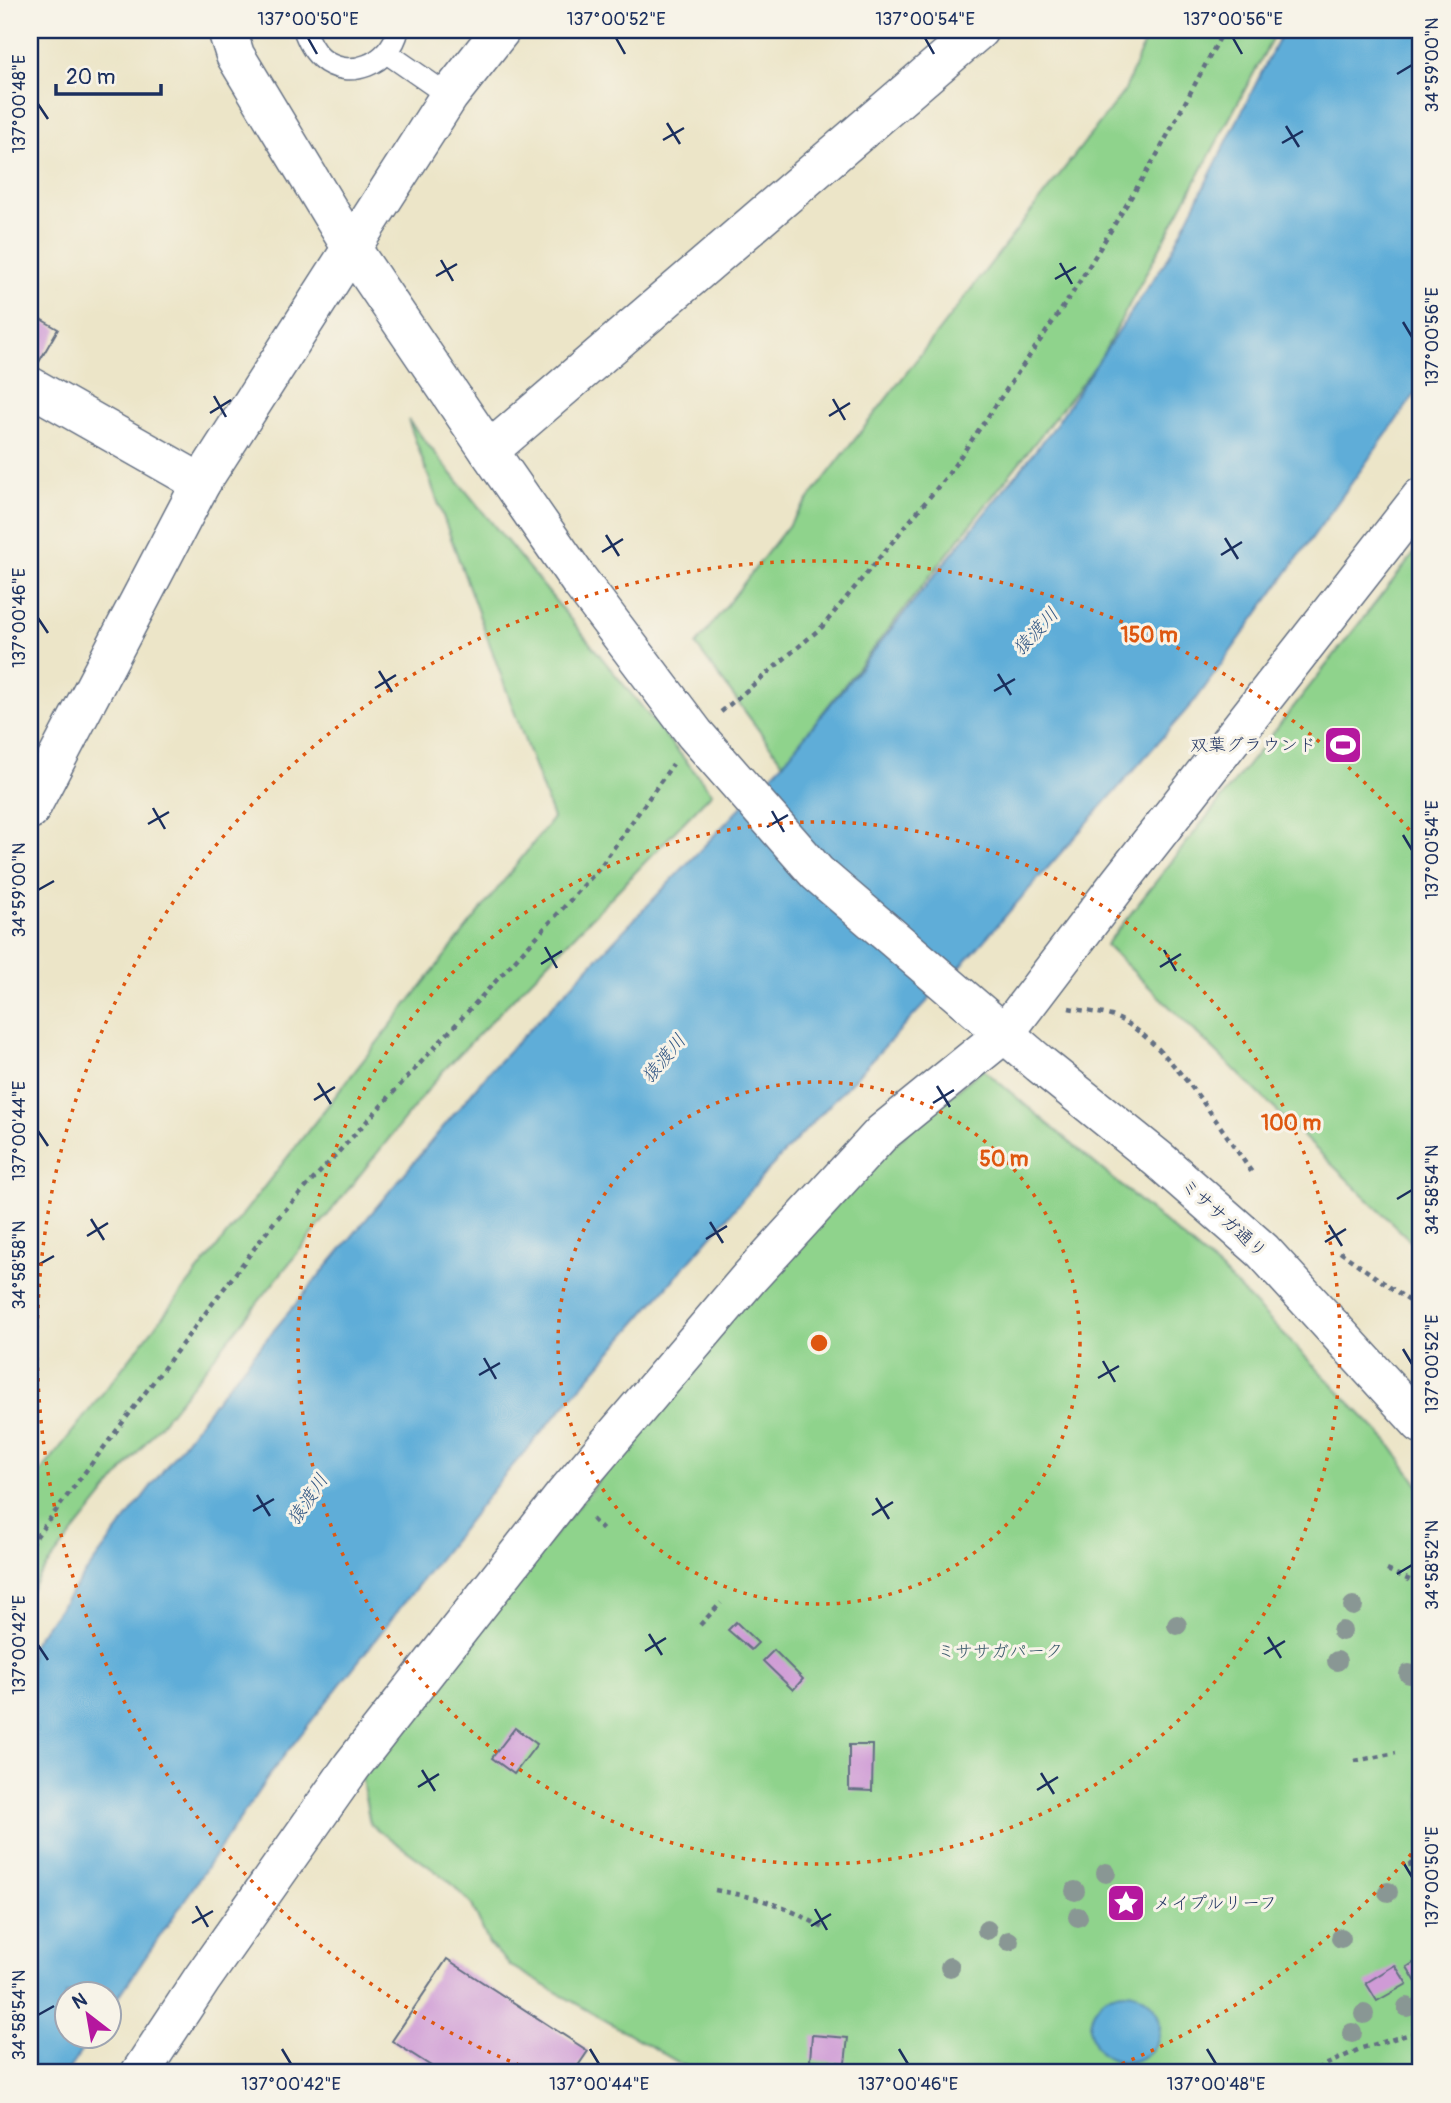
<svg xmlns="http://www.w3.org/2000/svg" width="1451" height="2103" viewBox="0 0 1451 2103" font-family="Pangolin,'Klee One',sans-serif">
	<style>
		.green { fill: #8fd38c; stroke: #558175; stroke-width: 2 }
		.water { fill: #5fadd8; stroke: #3d6e9b; stroke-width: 2 }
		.building { fill: #cf9bd6 }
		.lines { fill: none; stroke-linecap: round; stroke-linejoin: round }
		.service-casing { stroke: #646f83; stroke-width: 24 }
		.minor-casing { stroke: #646f83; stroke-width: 41 }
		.tertiary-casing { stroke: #646f83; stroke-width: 41 }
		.path { stroke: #646f83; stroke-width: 4.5; stroke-dasharray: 5 5; stroke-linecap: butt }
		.service { stroke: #fff; stroke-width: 21 }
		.minor { stroke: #fff; stroke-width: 38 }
		.tertiary { stroke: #fff; stroke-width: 38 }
		.tree { fill: #899794 }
		.ticks { fill: none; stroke: #1b2f5e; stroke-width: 2.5 }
		.ring { fill: none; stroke: #de5710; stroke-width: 3.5; stroke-dasharray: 3.5 7 }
		.labels { text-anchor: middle; stroke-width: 6; stroke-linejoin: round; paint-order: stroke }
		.poi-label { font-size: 18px; fill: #1b2f5e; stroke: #f7f3e8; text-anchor: end }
		.street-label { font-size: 18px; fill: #1b2f5e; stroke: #f7f3e8 }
		.park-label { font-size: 18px; fill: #38586a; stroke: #f7f3e8 }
		.water-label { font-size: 19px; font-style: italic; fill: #2f5583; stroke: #f7f3e8 }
		.centre { fill: #de5710; stroke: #f7f3e8; stroke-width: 3.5 }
		.ring-label { font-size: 21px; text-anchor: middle; font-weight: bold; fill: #de5710; stroke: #f7f3e8; stroke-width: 6; stroke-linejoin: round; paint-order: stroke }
		.neatline { fill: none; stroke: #1b2f5e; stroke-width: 2.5 }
		.ticks-label { font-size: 18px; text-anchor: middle; fill: #1b2f5e }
	</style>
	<rect width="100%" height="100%" fill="#f7f3e8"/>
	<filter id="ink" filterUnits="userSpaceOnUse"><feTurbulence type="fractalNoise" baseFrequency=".0143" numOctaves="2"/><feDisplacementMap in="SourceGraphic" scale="14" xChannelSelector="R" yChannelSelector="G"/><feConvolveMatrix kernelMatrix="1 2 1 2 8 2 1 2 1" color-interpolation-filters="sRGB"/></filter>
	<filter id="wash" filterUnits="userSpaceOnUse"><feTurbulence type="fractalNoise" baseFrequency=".00686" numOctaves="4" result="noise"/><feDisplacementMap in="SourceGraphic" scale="28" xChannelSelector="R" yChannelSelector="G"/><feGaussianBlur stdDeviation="1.57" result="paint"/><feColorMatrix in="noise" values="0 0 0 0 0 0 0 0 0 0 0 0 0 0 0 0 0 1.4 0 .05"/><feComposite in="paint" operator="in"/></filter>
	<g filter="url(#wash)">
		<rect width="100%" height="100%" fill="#ece5c8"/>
		<path class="green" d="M1149 30H1277L1099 361 783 763 696 645 1125 90Z
			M408 420 712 793 443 1071 39 1576 30 1592V1486L553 818Z
			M1421 545V1251L1106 945Z
			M983 1069 1221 1270 1388 1442 1421 1489V2072L1419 2073H697L511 1966 489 1944 472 1905 449 1881 370 1824 361 1774 757 1285 915 1124Z"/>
		<path class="water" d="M1283 30H1421V386L1198 697 972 954 768 1170 502 1478 273 1770 109 2011 108 1994H66V2036L91 2037 66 2073H30V1647L219 1396 489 1072 783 763 1052 430 1169 256Z
			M1090 2027a35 35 0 1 1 70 0a35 35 0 1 1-70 0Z"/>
		<g id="blocks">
			<path class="building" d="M30 313 58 329 39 362 30 357Z
				M736 1622 758 1643 751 1650 728 1630Z
				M774 1650 803 1679 793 1690 763 1661Z
				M1421 1720V1742H1420L1415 1721Z
				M515 1728 537 1744 514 1774 492 1758Z
				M849 1745H873L872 1791 849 1790Z
				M447 1959 588 2051 573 2073H442L392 2041Z
				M1415 1962 1421 1972V1978L1416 1982 1407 1967Z
				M1395 1965 1407 1984 1377 2001 1366 1983Z
				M812 2035 848 2038 845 2063 810 2060Z"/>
		</g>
	</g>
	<g filter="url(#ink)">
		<use href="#blocks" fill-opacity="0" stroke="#646f83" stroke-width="2"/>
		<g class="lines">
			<defs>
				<path id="service" d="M304 30C308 40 312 50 321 58 348 82 391 63 398 30
					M387 53 449 96"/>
				<path id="minor" d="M30 386 201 483
					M489 451 979 30
					M140 2073 202 1979 352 1766 566 1493 749 1278 882 1133 1005 1033 1119 883 1421 497"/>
				<path id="tertiary" d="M227 30 235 55 352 249 489 451 578 579 695 734 817 873 1040 1064 1158 1159 1263 1251 1421 1424
					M30 810 201 483 449 96 501 30"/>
			</defs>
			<use href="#service" class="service-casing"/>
			<use href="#minor" class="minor-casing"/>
			<use href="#tertiary" class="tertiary-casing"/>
			<path class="path" d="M721 712 822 627 947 476 1072 294 1158 153 1224 30
				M1069 1008C1083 1011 1098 1012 1111 1016 1162 1032 1222 1130 1253 1174
				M1340 1252 1421 1309
				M592 1519 603 1530
				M30 1545 275 1221 598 870 673 764
				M1387 1570 1421 1585
				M700 1625 721 1603
				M1355 1761 1396 1753
				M1410 1862 1415 1892V1918
				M715 1890C760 1898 785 1905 825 1929
				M1308 2073 1362 2048 1421 2031"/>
			<use href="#service" class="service"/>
			<use href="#minor" class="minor"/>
			<use href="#tertiary" class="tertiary"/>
		</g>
		<g class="tree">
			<circle cx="1353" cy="1606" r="10"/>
			<circle cx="1177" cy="1625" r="10"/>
			<circle cx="1342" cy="1631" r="10"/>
			<circle cx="1337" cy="1661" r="10"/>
			<circle cx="1409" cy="1674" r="10"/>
			<circle cx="1106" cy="1873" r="10"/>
			<circle cx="1075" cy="1891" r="10"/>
			<circle cx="1388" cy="1892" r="10"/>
			<circle cx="1078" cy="1917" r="10"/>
			<circle cx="987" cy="1930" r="10"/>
			<circle cx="1341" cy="1938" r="10"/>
			<circle cx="1009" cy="1941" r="10"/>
			<circle cx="950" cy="1967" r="10"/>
			<circle cx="1407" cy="2007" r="10"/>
			<circle cx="1364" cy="2014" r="10"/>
			<circle cx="1352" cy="2033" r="10"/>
		</g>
	</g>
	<path class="ticks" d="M308 38 317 54M616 38 625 54M925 38 934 54M1233 38 1242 54M1397 74 1412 65M38 104 48 119M667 123 680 144M1286 126 1299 147M663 140 684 128M1282 143 1303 131M441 260 453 281M1060 263 1072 284M436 276 457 264M1055 279 1076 267M1403 322 1412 337M214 396 226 417M833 399 845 420M210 413 231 400M829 416 850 403M606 535 619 556M1225 538 1238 559M602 552 623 539M1221 555 1242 542M38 618 48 633M379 671 392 692M998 674 1011 695M375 688 396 675M994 691 1015 679M153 808 165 829M772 811 784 832M148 824 169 812M767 827 788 815M1403 835 1412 850M38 890 54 881M545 947 557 968M1164 950 1176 971M541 964 562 951M1160 967 1181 954M318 1083 331 1104M937 1086 950 1107M314 1100 335 1087M933 1103 954 1090M38 1131 48 1146M1397 1199 1412 1190M91 1219 104 1240M710 1222 723 1243M1329 1225 1342 1246M87 1236 108 1223M706 1239 727 1226M1325 1242 1346 1229M38 1265 54 1256M1403 1349 1412 1364M484 1358 496 1379M1103 1361 1115 1382M479 1375 500 1363M1098 1378 1119 1366M257 1495 270 1516M876 1498 889 1519M253 1511 274 1499M872 1515 893 1502M1397 1574 1412 1565M649 1634 662 1655M1268 1637 1281 1658M38 1645 48 1660M645 1651 666 1638M1264 1654 1285 1641M422 1770 435 1791M1041 1773 1054 1794M418 1787 439 1774M1037 1790 1058 1777M1403 1862 1412 1877M196 1906 208 1927M815 1909 827 1930M192 1923 213 1911M811 1926 831 1914M38 2015 54 2006M282 2049 291 2064M590 2049 599 2064M899 2049 908 2064M1207 2049 1216 2064"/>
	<g class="ring">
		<circle cx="819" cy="1343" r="261"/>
		<circle cx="819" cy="1343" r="521"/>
		<path d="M1418 1846A782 782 0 0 1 1099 2073M539 2073A782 782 0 1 1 1418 840"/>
	</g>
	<defs>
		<symbol id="stadium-square" viewBox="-11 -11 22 22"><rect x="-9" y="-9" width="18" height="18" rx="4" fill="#b5179e" stroke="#f7f3e8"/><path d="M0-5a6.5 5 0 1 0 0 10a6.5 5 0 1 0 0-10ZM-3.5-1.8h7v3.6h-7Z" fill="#fff"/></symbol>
		<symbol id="sight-square" viewBox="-11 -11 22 22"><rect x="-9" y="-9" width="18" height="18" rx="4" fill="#b5179e" stroke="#f7f3e8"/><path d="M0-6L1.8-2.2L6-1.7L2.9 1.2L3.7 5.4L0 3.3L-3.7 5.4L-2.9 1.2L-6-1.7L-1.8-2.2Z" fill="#fff"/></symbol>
	</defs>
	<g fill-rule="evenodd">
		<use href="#stadium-square" x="1321" y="723" width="44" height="44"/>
		<use href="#sight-square" x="1104" y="1881" width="44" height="44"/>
	</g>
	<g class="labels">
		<g class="poi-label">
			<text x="1316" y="751">双葉グラウンド</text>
			<text x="1153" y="1909" text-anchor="start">メイプルリーフ</text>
		</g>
		<g class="street-label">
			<text transform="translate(1224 1218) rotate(42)" y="6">ミササガ通り</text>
		</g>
		<g class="park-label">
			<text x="1000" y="1657">ミササガパーク</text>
		</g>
		<g class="water-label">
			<text transform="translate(1035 631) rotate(-47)" y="7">猿渡川</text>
			<text transform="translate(663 1058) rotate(-50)" y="7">猿渡川</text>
			<text transform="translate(307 1499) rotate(-56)" y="7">猿渡川</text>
		</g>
	</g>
	<circle cx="819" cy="1343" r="10" class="centre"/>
	<g class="ring-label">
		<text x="1149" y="642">150 m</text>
		<text x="1291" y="1130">100 m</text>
		<text x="1004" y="1166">50 m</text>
	</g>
	<rect width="1451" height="2103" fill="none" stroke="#f7f3e8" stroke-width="77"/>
	<g transform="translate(88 2015) rotate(329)"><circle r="33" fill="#f7f3e8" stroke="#9fa5b1" stroke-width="2"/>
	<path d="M0-5L12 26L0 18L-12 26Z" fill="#b5179e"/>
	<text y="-10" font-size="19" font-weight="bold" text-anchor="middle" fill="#1b2f5e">N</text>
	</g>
	<path d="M56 84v10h105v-10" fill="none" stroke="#1b2f5e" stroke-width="3.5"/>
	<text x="66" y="84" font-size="21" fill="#1b2f5e" stroke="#f7f3e8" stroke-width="5" paint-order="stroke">20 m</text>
	<rect x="38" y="38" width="1374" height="2026" class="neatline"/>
	<g class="ticks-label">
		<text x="308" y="25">137°00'50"E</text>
		<text x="616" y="25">137°00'52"E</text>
		<text x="925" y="25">137°00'54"E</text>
		<text x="1233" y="25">137°00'56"E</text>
		<text transform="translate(1432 65) rotate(-90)" y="6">34°59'00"N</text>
		<text transform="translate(19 104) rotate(-90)" y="6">137°00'48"E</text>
		<text transform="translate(1432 337) rotate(-90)" y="6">137°00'56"E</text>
		<text transform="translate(19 618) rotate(-90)" y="6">137°00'46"E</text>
		<text transform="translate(1432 850) rotate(-90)" y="6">137°00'54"E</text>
		<text transform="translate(19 890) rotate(-90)" y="6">34°59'00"N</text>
		<text transform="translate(19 1131) rotate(-90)" y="6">137°00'44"E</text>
		<text transform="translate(1432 1190) rotate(-90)" y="6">34°58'54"N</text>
		<text transform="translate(19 1265) rotate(-90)" y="6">34°58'58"N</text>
		<text transform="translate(1432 1364) rotate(-90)" y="6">137°00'52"E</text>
		<text transform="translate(1432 1565) rotate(-90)" y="6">34°58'52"N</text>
		<text transform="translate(19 1645) rotate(-90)" y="6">137°00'42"E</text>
		<text transform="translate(1432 1877) rotate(-90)" y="6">137°00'50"E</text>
		<text transform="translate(19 2015) rotate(-90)" y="6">34°58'54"N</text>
		<text x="291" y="2090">137°00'42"E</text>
		<text x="599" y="2090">137°00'44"E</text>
		<text x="908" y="2090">137°00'46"E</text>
		<text x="1216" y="2090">137°00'48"E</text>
	</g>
</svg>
